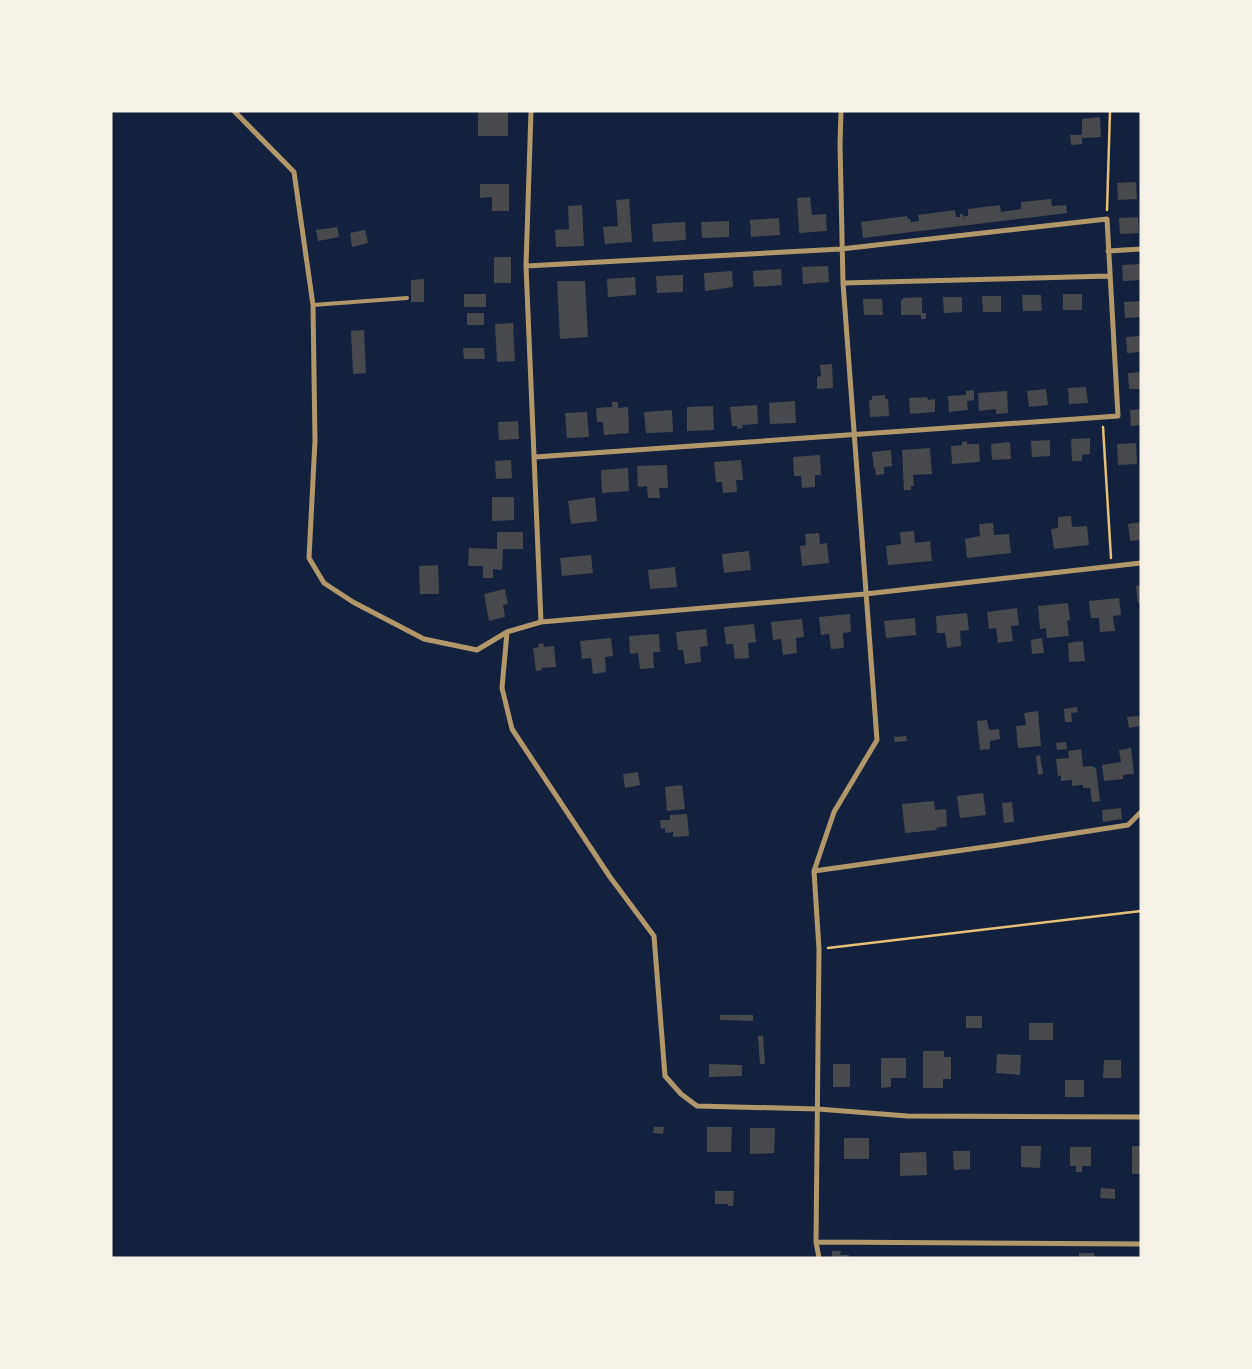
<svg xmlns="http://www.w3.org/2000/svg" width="1252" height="1369" viewBox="0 0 1252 1369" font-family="'Fira Sans',sans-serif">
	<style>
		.building { fill: #48494c }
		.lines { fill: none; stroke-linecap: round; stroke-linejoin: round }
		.path { stroke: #e5c07b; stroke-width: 2.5 }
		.service { stroke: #b1986c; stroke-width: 4 }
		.minor { stroke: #b1986c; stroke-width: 5 }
	</style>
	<rect width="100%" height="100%" fill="#14213d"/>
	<path class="building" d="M478 111H508V136H478Z
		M1100 117 1101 137 1082 138V144L1071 145 1070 135H1082V119Z
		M1136 182 1137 199 1118 200 1117 183Z
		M480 184H509V211H492V197L480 198Z
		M810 197 812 215 826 214 827 231 799 233 797 198Z
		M629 199 632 242 605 244 603 227 618 226 616 200Z
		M1051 199 1052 206 1066 205 1067 213 863 238 861 222 907 216 908 219H910L911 223 912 222 919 221 918 215 955 210 956 217H960V214H963L964 222V216H968V209L1000 205 1001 212 1014 210 1021 209V202Z
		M582 205 584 246 556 247 555 230 569 229 568 206Z
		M1138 217 1139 233 1120 234 1119 218Z
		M779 218 780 235 751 237 750 220Z
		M729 221V237L702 238 701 222Z
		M685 222 686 240 653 242 652 224Z
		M337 227 339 237 318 241 316 230Z
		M365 230 368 243 352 247 350 233Z
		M494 257H511V283H494Z
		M1140 264 1141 280 1123 281 1122 265Z
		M828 266 829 282 803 284 802 267Z
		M781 269 782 285 754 287 753 271Z
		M732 271 733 287 705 291 704 273Z
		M683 275V292L657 293 656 276Z
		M635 277 636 295 608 297 607 279Z
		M424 279V302H411V280Z
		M557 281H585L588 337 560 339Z
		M464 294H486V307H464Z
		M1063 294H1082V310H1063Z
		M1022 295H1041L1042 311H1023Z
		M982 296H1001V312H983Z
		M922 297V313H926V319H921V315H901V300H903V298Z
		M943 297H962V312L944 313Z
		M863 299H882L883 315H864Z
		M1141 301V317L1125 318 1124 302Z
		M467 313H484V325H467Z
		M513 323 515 361 497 362 495 324Z
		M364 330 366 373 353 374 351 331Z
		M1141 336V352L1127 353 1126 337Z
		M463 348H484L485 359H464Z
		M832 364 833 388 817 389V377L821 376 820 365Z
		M1141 372V389H1129L1128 373Z
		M1086 387 1088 403 1069 404 1068 388Z
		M1046 389 1048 405 1029 407 1027 391Z
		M974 390V400L967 401 968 410 949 412 948 396 966 395V391Z
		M1007 391 1008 413 996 414V409L979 411 978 393Z
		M885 395V399H888L889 416 870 417 869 400H872V396Z
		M927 397 928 400 935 399V412L910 414 909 398Z
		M795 401 796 423 770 424 769 403Z
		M612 402H618V408L628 407 629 433 604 435 603 422H597L596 408 612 407Z
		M757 405 758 424 742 425 743 428 737 429V426H732L730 407Z
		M713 406 714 430 687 431V407Z
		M1141 409V425L1131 426 1130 410Z
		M672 410 673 432 646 433 644 412Z
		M587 412 589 437 567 438 565 413Z
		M518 421 519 439 499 440 498 422Z
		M1090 438V454L1082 455V461H1072L1071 439Z
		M1050 440V456L1032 457 1031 441Z
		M967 441V444H979L980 462 952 464 951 446 962 445V442Z
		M1010 442 1011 459 992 460 991 444Z
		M1136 443 1137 464 1118 465 1117 444Z
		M930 448 932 474 913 475 914 486H911V490H904L902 450Z
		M891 450 892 466 884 467V474L876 475 875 468H874L872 452Z
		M820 455 821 475H815V487L802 488 801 476H794L793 457Z
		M511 460 512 478 496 479 495 461Z
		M741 460 743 480H736L737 492 723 493 722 482H716L714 462Z
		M667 465 668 488H659L660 498H648L647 486 638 487 637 466Z
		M628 468 629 491 602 493 601 470Z
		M492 497H514V520L492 521Z
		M595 497 597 521 571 524 568 501Z
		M1071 516 1072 527 1087 526 1089 545 1054 549 1051 529 1058 528V517Z
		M1141 522V540L1130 541 1128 524Z
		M993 523 994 535 1009 534 1011 553 967 558 965 539 980 536 979 524Z
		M914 531 915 543 930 541 932 561 888 565 886 546 901 544 900 532Z
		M497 532H523V549H503L502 570 493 569V578H483V566H468L469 548 497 549Z
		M819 533 820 544 827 543 829 563 802 566 800 546 806 545 805 534Z
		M749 551 751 570 724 573 722 554Z
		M591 555 593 573 562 576 560 558Z
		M438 565 439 594H420L419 566Z
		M675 567 677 587 650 589 648 570Z
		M1141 585V603H1138L1136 586Z
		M505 589 508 604 503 605 505 617 489 621 484 594Z
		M1119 598 1121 615 1113 616 1115 631 1100 632 1099 618H1091L1089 601Z
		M1068 603 1070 620 1067 621 1069 636 1047 638 1046 628 1040 629 1038 606Z
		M1017 608 1019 625 1011 626 1013 641 998 643 996 628 989 629 987 612Z
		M967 613 969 630 960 631 961 646 947 648 945 633H937L936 616Z
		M850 614 851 632 843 633 844 648 831 649 829 634 821 635 819 617Z
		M915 618 916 635 886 638 884 621Z
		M802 619 804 637 796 638 797 653 783 655 781 639 773 640 771 622Z
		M754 624 756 642 748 643 749 658 735 659 733 644H726L724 627Z
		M706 629 708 646 700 647 701 662 685 664 683 650H678L676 632Z
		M659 634 660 652H653L654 668 640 669 638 653 630 654 629 636Z
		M611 638 613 656 605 657 606 672 593 674 591 658 582 659 580 641Z
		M1042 638 1044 653 1032 654 1031 640Z
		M1083 641 1085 661 1069 662 1068 643Z
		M543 643 544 647 554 646 556 667 542 668V670L536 671 533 648 539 647 538 644Z
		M1077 707 1078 712 1071 713 1072 722H1065L1064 709Z
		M1038 711 1041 746 1018 748 1016 726 1026 725 1024 713Z
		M1139 716 1140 726 1129 728 1127 717Z
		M987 720 989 730 999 729 1000 739 990 741V749L980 750 977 721Z
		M906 736 907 741 895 742 894 737Z
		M1066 742 1067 749 1057 750 1056 743Z
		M1131 748 1134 774 1123 775V779L1104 781 1102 765 1121 762 1119 750Z
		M1081 749 1083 767 1091 766 1096 768 1100 801 1092 802 1090 788H1083V785L1072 786V780L1061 781V776H1058L1056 759 1069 758 1068 751Z
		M1040 755 1043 774 1038 775 1036 756Z
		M638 772 640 785 625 788 623 774Z
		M682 785 685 809 667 811 665 787Z
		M983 793 986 815 960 818 957 796Z
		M934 801 935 810 946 809 947 826 936 828 937 830 905 833 902 804Z
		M1012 802 1014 822 1004 823 1002 803Z
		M1121 808 1122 819 1103 822 1102 810Z
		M687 814 689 836 673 837V832L665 833V828L661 829 660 820H670V815Z
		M720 1015H753V1021L720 1020Z
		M966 1016H982V1028H966Z
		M1029 1023H1053V1040H1029Z
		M758 1036H763L765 1064H760Z
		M923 1051H944V1057H951V1079H943V1088H923Z
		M997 1054 1021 1055 1020 1075 996 1073Z
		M881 1058H906V1078H891V1087L881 1088Z
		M1104 1060H1121V1078H1103Z
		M709 1064 742 1065V1076L709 1077Z
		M833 1064H850V1087H833Z
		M1065 1080H1084V1097H1065Z
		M654 1127H664L663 1134 653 1133Z
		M707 1127H732L731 1152H707Z
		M750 1128H775L774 1153 750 1154Z
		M844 1138H869V1159H844Z
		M1021 1146H1041L1040 1168 1021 1167Z
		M1132 1146H1141V1174H1132Z
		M1070 1147H1091V1166H1082V1172H1076V1166H1070Z
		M953 1151H970V1169L954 1170Z
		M926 1152 927 1175 900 1176V1153Z
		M1101 1188 1115 1189V1199L1100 1198Z
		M715 1191H734L733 1206H728V1204H715Z
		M832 1251H841L840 1255H849V1258H832Z
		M1079 1253H1094L1095 1258H1079Z"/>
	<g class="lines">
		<path class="path" d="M1107 210 1110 111
			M1103 427 1111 558
			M828 948 1141 911"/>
		<path class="service" d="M313 305 407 298"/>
		<path class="minor" d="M234 111 294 172 313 305 315 441 309 558 324 583 353 602 424 639 477 650 507 632 541 622 865 594 1141 563
			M531 111 526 266 541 622
			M1108 251 1141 249
			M526 266 841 249 1107 219 1118 416 535 457
			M843 283 1109 276
			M507 632 502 688 512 729 610 877 654 936 665 1076 681 1094 697 1106 818 1109 907 1116 1141 1117
			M814 871 999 845 1128 825 1141 812
			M816 1242 1141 1244
			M819 1258 816 1242 819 949 814 871 834 812 877 740 843 283 840 144 841 111"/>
	</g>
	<rect width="1252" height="1369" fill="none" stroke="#f6f1e7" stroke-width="225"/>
</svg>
